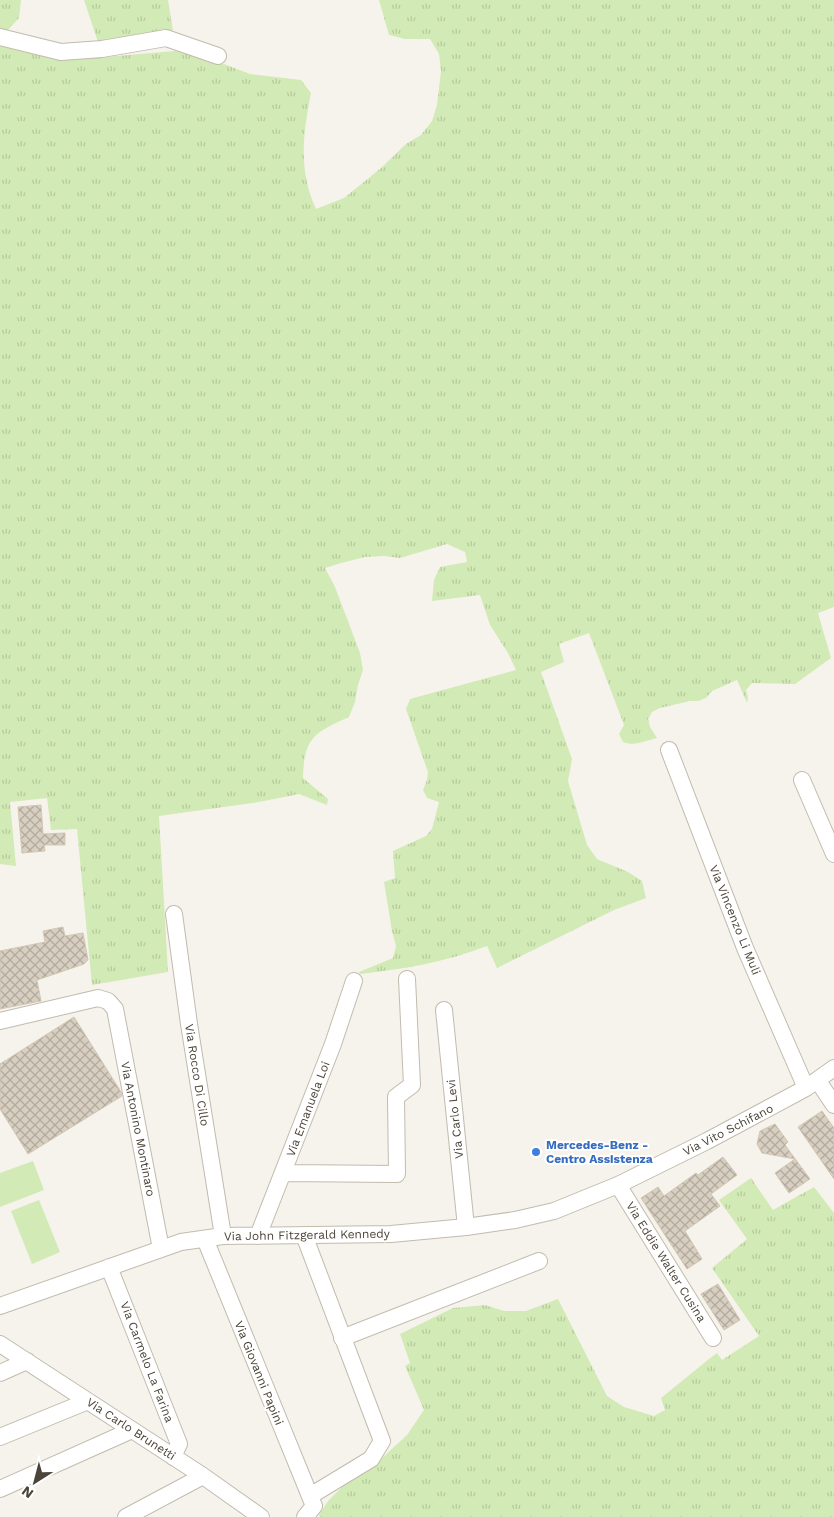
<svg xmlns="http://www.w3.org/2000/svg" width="834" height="1517" viewBox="0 0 834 1517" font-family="'Work Sans',sans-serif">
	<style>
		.grass { fill: url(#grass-tufts) }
		.pitch { fill: #d2eab5 }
		.building { fill: url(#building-cross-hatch); stroke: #d3c7b4 }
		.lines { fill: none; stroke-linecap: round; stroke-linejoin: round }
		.minor-casing { stroke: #c2bbae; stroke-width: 18 }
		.minor { stroke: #fff; stroke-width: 16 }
		.shop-dot { fill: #3f7fe0; stroke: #fff; stroke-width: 2 }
		.labels { text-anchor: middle; stroke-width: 4; stroke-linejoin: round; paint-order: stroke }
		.street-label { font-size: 12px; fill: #4b4439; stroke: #fff }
		.shop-label { font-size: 12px; font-weight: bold; fill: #366cbe; stroke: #fff; text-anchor: start }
	</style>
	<defs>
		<pattern id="grass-tufts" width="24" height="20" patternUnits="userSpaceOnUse" patternTransform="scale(1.25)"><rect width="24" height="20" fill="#d2eab5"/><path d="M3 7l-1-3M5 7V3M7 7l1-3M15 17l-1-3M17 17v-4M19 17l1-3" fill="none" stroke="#b6ca9c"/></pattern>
		<pattern id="building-cross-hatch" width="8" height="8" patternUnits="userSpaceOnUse" patternTransform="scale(1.25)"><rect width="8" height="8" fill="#d8cfc1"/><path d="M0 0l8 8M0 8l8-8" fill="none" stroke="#b1aa9e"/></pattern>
	</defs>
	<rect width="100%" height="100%" fill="#f6f3ec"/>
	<path class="grass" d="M0 0H21L19 18 8 30 0 28Z
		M84 0H168L173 31 98 42Z
		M379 0H834V607L818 613 831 658 795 684 752 683 746 690 748 697 747 703 737 680 712 691 706 698 698 701H690L660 708 652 712 648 719 650 727 657 738 639 743 631 744 623 742 619 734 624 725 589 633 559 644 564 662 541 672 572 759 568 781 587 845 597 859 628 872 642 881 646 898 614 910 497 968 487 946C446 962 404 969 360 974L359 972 393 958 396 946 392 931 384 882 395 878 393 851 426 836 432 829 439 802 427 798 423 790 427 780 428 772 406 709 410 699 516 670 508 653 490 625 480 595 432 601 434 580 440 567 467 562 465 552 447 544 400 558 383 556 365 557 341 563 325 568 335 587 360 653 363 670 358 685 355 702 349 717C314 733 304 737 303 778L328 799 327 805 299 794 259 802 159 816 168 972 92 985 77 829 51 830 47 798 10 802 16 866 0 864V42L70 60 175 51 211 59 250 74 301 80 311 93C303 134 298 170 316 209L344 198 381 168 406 144 421 135 432 121 437 105 441 71 439 54 430 39H405L389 35Z
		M751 1178 773 1210 814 1187 834 1213V1517H320L319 1515 328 1501 348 1481 368 1471 407 1435 424 1410 405 1366 410 1363 400 1334 453 1308 485 1305 504 1311H526L558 1299 607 1396 624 1407 654 1416 665 1410 661 1398 709 1359 717 1353 722 1360 759 1336 712 1268 747 1239 719 1200Z"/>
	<path class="pitch" d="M33 1161 44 1190 0 1207V1173Z
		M39 1200 60 1252 32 1264 11 1211Z"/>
	<path class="building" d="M41 805 43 834 65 833V845H44L45 851 22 853 18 807Z
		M63 927 65 936 83 933 88 960 84 964 37 980 41 1001 0 1009V951L45 942 43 931Z
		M74 1017 121 1092 122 1096 28 1154 0 1109V1064Z
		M822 1111 834 1128V1179L798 1127Z
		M775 1124 788 1142 785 1145 810 1179 789 1193 775 1173 795 1159 762 1153 757 1144 760 1131Z
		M723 1157 737 1175 711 1194 720 1206 685 1231 702 1259 687 1269 641 1198 658 1187 664 1196 696 1173 698 1175Z
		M718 1284 740 1320 724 1330 701 1294Z"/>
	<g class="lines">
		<defs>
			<path id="minor" d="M0 37 61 52 102 49 166 38 218 56
				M669 750 745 948 806 1088
				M802 780 834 854
				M174 914 189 1024 223 1236
				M444 1010 466 1227
				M0 1021 98 998 108 1001 115 1009 161 1249
				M818 1081 834 1105
				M283 1173 397 1174 396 1097 412 1085 407 979
				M618 1185 713 1338
				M304 1235 382 1441 371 1459 310 1496
				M258 1236 333 1044 354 981
				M205 1239 314 1506 305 1517
				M109 1267 179 1444 173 1457
				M0 1306 181 1242 223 1236 391 1234 466 1227 515 1220 554 1211 618 1185 707 1141 806 1088 834 1068
				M342 1338 539 1261
				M0 1344 203 1476 261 1517
				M0 1373 27 1361
				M0 1437 88 1401
				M0 1489 132 1430
				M126 1517 203 1476"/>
		</defs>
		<use href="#minor" class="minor-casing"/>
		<use href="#minor" class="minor"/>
	</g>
	<circle class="shop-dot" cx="536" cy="1152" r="5"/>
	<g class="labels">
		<g class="street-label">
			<text transform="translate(735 920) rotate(68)" y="4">Via Vincenzo Li Muli</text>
			<text transform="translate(197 1075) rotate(81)" y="4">Via Rocco Di Cillo</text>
			<text transform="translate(308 1109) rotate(-69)" y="4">Via Emanuela Loi</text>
			<text transform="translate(455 1119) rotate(-96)" y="4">Via Carlo Levi</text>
			<text transform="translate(138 1129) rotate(79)" y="4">Via Antonino Montinaro</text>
			<text transform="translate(728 1130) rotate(-27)" y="4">Via Vito Schifano</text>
			<text transform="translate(307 1235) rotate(-1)" y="4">Via John Fitzgerald Kennedy</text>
			<text transform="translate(666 1262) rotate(58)" y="4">Via Eddie Walter Cusina</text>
			<text transform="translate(147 1362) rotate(69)" y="4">Via Carmelo La Farina</text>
			<text transform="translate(259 1373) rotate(68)" y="4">Via Giovanni Papini</text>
			<text transform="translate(131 1429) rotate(33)" y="4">Via Carlo Brunetti</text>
		</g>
		<g class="shop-label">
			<text x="546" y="1149">Mercedes-Benz -<tspan x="546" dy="14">Centro Assistenza</tspan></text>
		</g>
	</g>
	<g transform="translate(35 1482) rotate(216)" stroke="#ffffff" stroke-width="4" paint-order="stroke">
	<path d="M0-4L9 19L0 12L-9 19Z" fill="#4b4439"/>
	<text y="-8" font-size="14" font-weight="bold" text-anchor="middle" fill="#4b4439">N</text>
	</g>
</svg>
